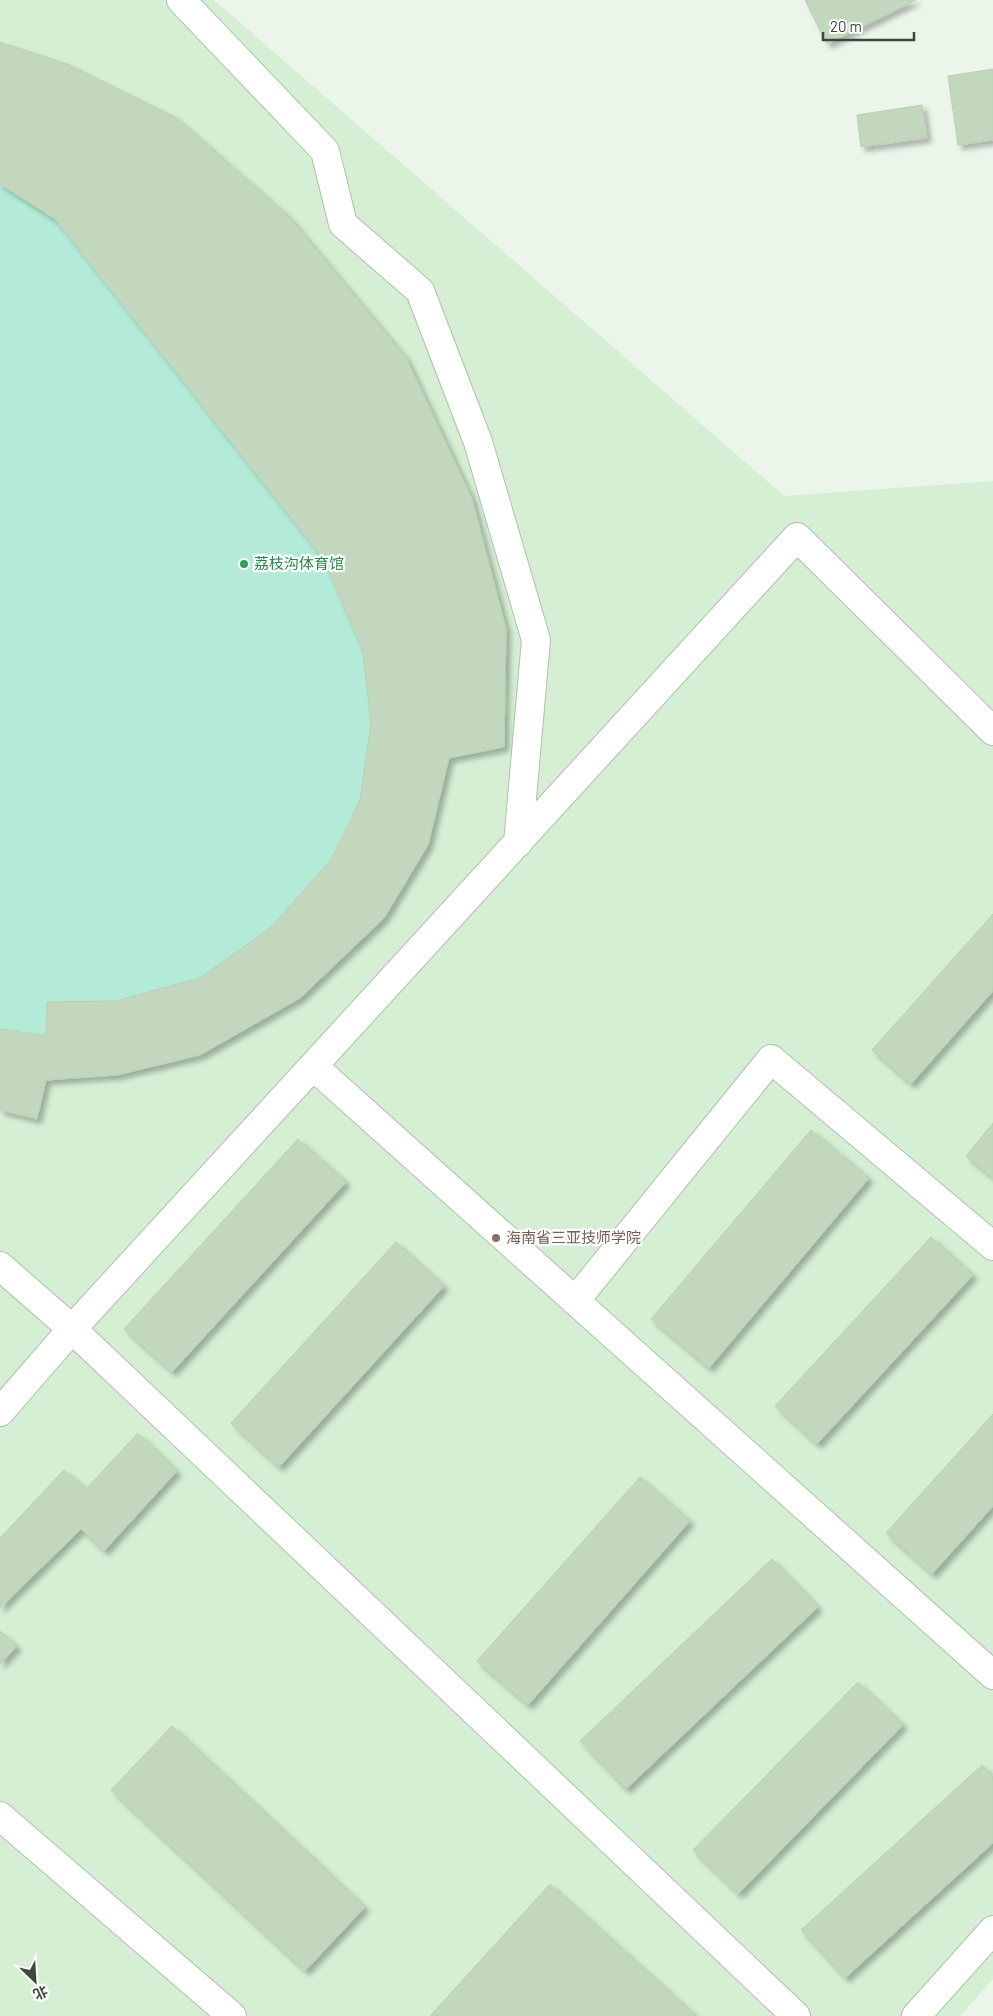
<svg xmlns="http://www.w3.org/2000/svg" width="993" height="2016" viewBox="0 0 993 2016" font-family="Barlow,'Noto Sans SC',sans-serif">
	<style>
		.education { fill: #d5eed4 }
		.green { fill: #b3ead8 }
		.building { fill: #c3d7bf; stroke: #b7d2b2; filter: url(#shadow) }
		.lines { fill: none; stroke-linecap: round; stroke-linejoin: round }
		.street-casing { stroke: #aec1ac; stroke-width: 30 }
		.street { stroke: #fff; stroke-width: 28 }
		.leisure-dot { fill: #2e9e5b; stroke: #fff; stroke-width: 2 }
		.education-dot { fill: #8d6e63; stroke: #fff; stroke-width: 2 }
		.labels { text-anchor: middle; stroke-width: 4.5; stroke-linejoin: round; paint-order: stroke }
		.leisure-label { font-size: 15px; fill: #27864d; stroke: #fff; text-anchor: start }
		.education-label { font-size: 15px; fill: #785e54; stroke: #fff; text-anchor: start }
	</style>
	<defs>
		<filter id="shadow"><feDropShadow dx="4.5" dy="4.5" stdDeviation="2.5" flood-color="#0004"/></filter>
	</defs>
	<rect width="100%" height="100%" fill="#ebf5ea"/>
	<path class="education" d="M0 0H214L784 496 993 481V1979L960 2016H0Z"/>
	<path class="green" d="M0 42 67 64 175 117 289 217 406 358 472 499 504 747 449 758 428 845 384 918 300 998 200 1055 117 1075 46 1080 37 1119 0 1110Z"/>
	<path class="building" d="M805 0H916L827 44Z
		M0 42 67 64 175 117 289 217 406 358 472 499 506 629 504 747 449 758 428 845 384 918 300 998 200 1055 117 1075 46 1080 37 1119 0 1110V1029L46 1036 47 1002 115 1001 200 978 270 928 330 861 360 800 371 723 363 652 324 560 55 219 0 184Z
		M993 69V140L958 145 948 76Z
		M922 105 927 138 861 147 857 115Z
		M993 914V991L911 1084 872 1050Z
		M993 1123V1178L966 1156Z
		M811 1130 869 1178 709 1368 651 1319Z
		M298 1139 346 1182 172 1372 124 1329Z
		M931 1237 973 1275 817 1444 775 1406Z
		M396 1242 444 1286 279 1467 231 1423Z
		M993 1414V1506L932 1574 886 1533Z
		M138 1433 177 1471 104 1551 81 1529 0 1608V1538L64 1470 86 1489Z
		M640 1477 690 1521 528 1705 477 1661Z
		M772 1559 818 1607 626 1789 580 1741Z
		M0 1631 17 1646 0 1664Z
		M858 1682 903 1725 738 1894 693 1850Z
		M172 1726 365 1907 305 1971 111 1790Z
		M982 1765 993 1777V1843L845 1978 801 1930Z
		M550 1884 696 2016H430Z"/>
	<g class="lines">
		<defs>
			<path id="street" d="M181 0 325 151 343 224 420 291 478 442 536 640 518 843
				M313 1066 797 537 993 731
				M0 1266 72 1329 0 1412
				M575 1301 771 1059 993 1246
				M0 1816 232 2016
				M796 2016 72 1329 313 1066 993 1675
				M916 2016 993 1930"/>
		</defs>
		<use href="#street" class="street-casing"/>
		<use href="#street" class="street"/>
	</g>
	<circle class="leisure-dot" cx="244" cy="564" r="5"/>
	<circle class="education-dot" cx="496" cy="1238" r="5"/>
	<g class="labels">
		<g class="leisure-label">
			<text x="254" y="569">荔枝沟体育馆</text>
		</g>
		<g class="education-label">
			<text x="506" y="1243">海南省三亚技师学院</text>
		</g>
	</g>
	<g transform="translate(35 1981) rotate(155)" stroke="#ffffff" stroke-width="4" paint-order="stroke">
	<path d="M0-4L9 19L0 12L-9 19Z" fill="#3b4a38"/>
	<text y="-8" font-size="14" font-weight="bold" text-anchor="middle" fill="#3b4a38">北</text>
	</g>
	<path d="M823 32v8h91v-8" fill="none" stroke="#3b4a38" stroke-width="2.5"/>
	<text x="830" y="32" font-size="15" fill="#3b4a38" stroke="#ffffff" stroke-width="4" paint-order="stroke">20 m</text>
</svg>
